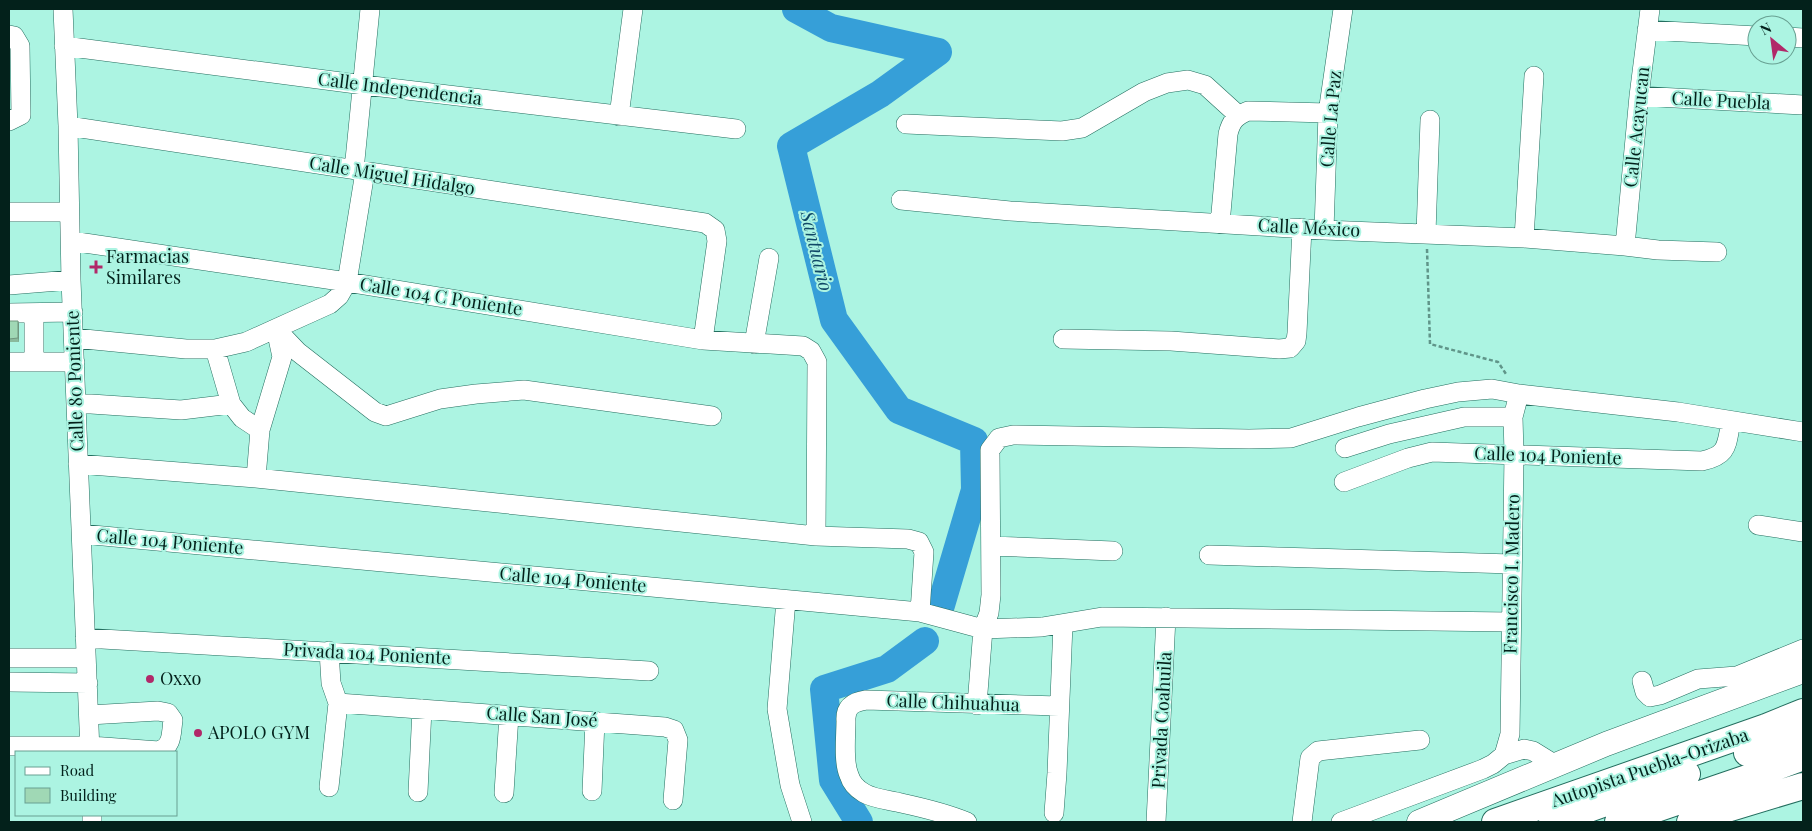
<svg xmlns="http://www.w3.org/2000/svg" width="1812" height="831" viewBox="0 0 1812 831" font-family="'Playfair Display',serif">
	<style>
		.lines { fill: none; stroke-linecap: round; stroke-linejoin: round }
		.river { stroke: #369fd8; stroke-width: 28 }
		.minor-casing { stroke: #246e5f; stroke-width: 20 }
		.major-casing { stroke: #246e5f; stroke-width: 25 }
		.highway-casing { stroke: #246e5f; stroke-width: 28 }
		.path { stroke: #609589; stroke-width: 2.5; stroke-dasharray: 4 2.5; stroke-linecap: butt }
		.minor { stroke: #fff; stroke-width: 19 }
		.major { stroke: #fff; stroke-width: 24 }
		.highway { stroke: #fff; stroke-width: 26 }
		.wall { fill: #8aba9c }
		.shaded-wall { fill: #70977f }
		.building { fill: #a0d8b5; stroke: #70977f }
		.poi-dot { fill: #b12869; stroke: #acf4e2; stroke-width: 2 }
		.labels { text-anchor: middle; stroke-width: 4; stroke-linejoin: round; paint-order: stroke }
		.street-label { font-size: 18px; fill: #03211b; stroke: #acf4e2 }
		.poi-label { font-size: 18px; fill: #03211b; stroke: #acf4e2; text-anchor: start }
		.water-label { font-size: 19px; font-style: italic; fill: #104866; stroke: #acf4e2 }
	</style>
	<rect width="100%" height="100%" fill="#acf4e2"/>
	<g class="lines">
		<path class="river" d="M796 9 831 28 938 52 880 94 791 146 834 320 899 410 974 441 975 490 941 605
			M859 822 833 780 824 689 887 669 925 641"/>
		<defs>
			<path id="minor" d="M63 9 68 126 71 280 90 752
				M1647 30 1757 36
				M9 35 14 36 20 46 21 115 9 121
				M1787 37 1803 38
				M64 46 364 85 736 129
				M1639 96 1803 105
				M619 116 633 9
				M906 124 1062 131 1082 128 1144 92 1167 83 1188 80 1205 85 1238 115
				M68 126 705 223 715 230 717 241 703 340
				M354 170 370 9
				M901 200 1010 211 1324 230 1524 238 1625 246 1658 250 1717 252
				M9 212H69
				M1220 224 1228 134C1231 121 1236 116 1248 111L1328 113
				M1324 230 1328 113 1343 9
				M1426 233 1430 120
				M1524 238 1534 76
				M71 241 347 282 703 340 803 346 811 351 817 362 816 536
				M1625 246 1639 96 1650 9
				M9 285 71 280
				M9 313 73 312
				M34 313V362
				M276 329 298 352 375 412 386 416 440 399 476 394 524 390 712 416
				M74 338 186 349H215L246 342 330 304 339 296 347 282 365 172
				M1063 339 1171 341 1279 349 1290 348 1296 341 1297 333 1302 228
				M754 344 769 258
				M215 349 231 404 242 418 260 430
				M9 362H75
				M76 403 181 410 231 404
				M1345 448 1389 434 1464 417H1513
				M78 464 256 478 816 536 908 539 919 542 924 552 920 612
				M256 478 260 430 282 357 276 329
				M1344 482 1408 458 1432 452 1702 461C1729 455 1726 445 1731 422
				M1758 525 1803 532
				M82 534 920 612 983 629 1042 627 1102 617 1511 622
				M991 546 1113 551
				M1209 555 1512 564
				M786 600 777 709 790 785 802 822
				M85 638 649 671
				M9 658H86
				M1642 681 1645 692 1650 697 1660 695 1698 679 1737 676 1803 649
				M9 682 88 683
				M338 703 665 727 674 730 678 740 673 800
				M977 705 983 629 989 613 991 595 990 450 999 438 1013 435 1249 439 1291 438 1358 417 1425 399 1458 392 1492 389 1519 394 1678 412 1803 432
				M9 746H90L159 751C173 746 171 733 173 720L168 713 158 711 89 715
				M1504 755 1510 734 1514 454 1513 417 1519 394
				M329 787 338 703 331 683 329 651
				M592 791 595 721
				M418 792 422 709
				M504 793 509 715
				M1054 813 1057 773 1063 624
				M92 815V822
				M967 822C946 813 924 808 901 803 889 800 874 799 864 793 857 789 851 782 849 775 843 762 846 736 846 721 845 707 853 702 866 700L1059 706
				M1156 822 1166 617
				M1302 822 1310 758 1318 751 1420 740
				M1341 822 1483 769 1493 764 1504 755 1524 749 1533 751 1554 764"/>
			<path id="major" d="M1419 822 1606 744 1803 671"/>
			<path id="highway" d="M1747 753 1803 733
				M1495 822 1766 727 1803 712
				M1552 822 1687 774
				M1618 822 1750 777 1803 757
				M1690 822 1730 808 1803 786"/>
		</defs>
		<use href="#minor" class="minor-casing"/>
		<use href="#major" class="major-casing"/>
		<use href="#highway" class="highway-casing"/>
		<path class="path" d="M1427 249 1430 344 1498 362 1506 374"/>
		<use href="#minor" class="minor"/>
		<use href="#major" class="major"/>
		<use href="#highway" class="highway"/>
	</g>
	<path class="wall" d="M9 321H18L19 324V342H9Z"/>
	<path class="shaded-wall" d="M18 321 19 324V342L18 338Z"/>
	<path class="building" d="M9 321H18V338L9 339Z"/>
	<g class="poi-dot">
		<path d="M93.5 259.5h5v5h5v5h-5v5h-5v-5h-5v-5h5z"/>
		<circle cx="150" cy="679" r="5"/>
		<circle cx="198" cy="733" r="5"/>
	</g>
	<g class="labels">
		<g class="street-label">
			<text transform="translate(400 89) rotate(7)" y="6">Calle Independencia</text>
			<text transform="translate(1721 101) rotate(3)" y="6">Calle Puebla</text>
			<text transform="translate(1331 119) rotate(-85)" y="6">Calle La Paz</text>
			<text transform="translate(1637 127) rotate(-84)" y="6">Calle Acayucan</text>
			<text transform="translate(392 176) rotate(9)" y="6">Calle Miguel Hidalgo</text>
			<text transform="translate(1309 228) rotate(3)" y="6">Calle México</text>
			<text transform="translate(441 297) rotate(9)" y="6">Calle 104 C Poniente</text>
			<text transform="translate(75 381) rotate(-92)" y="6">Calle 80 Poniente</text>
			<text transform="translate(1548 456) rotate(2)" y="6">Calle 104 Poniente</text>
			<text transform="translate(170 542) rotate(5)" y="6">Calle 104 Poniente</text>
			<text transform="translate(1512 574) rotate(-89)" y="6">Francisco I. Madero</text>
			<text transform="translate(573 580) rotate(5)" y="6">Calle 104 Poniente</text>
			<text transform="translate(367 654) rotate(3)" y="6">Privada 104 Poniente</text>
			<text transform="translate(953 703) rotate(2)" y="6">Calle Chihuahua</text>
			<text transform="translate(542 717) rotate(4)" y="6">Calle San José</text>
			<text transform="translate(1162 720) rotate(-87)" y="6">Privada Coahuila</text>
			<text transform="translate(1650 768) rotate(-19)" y="6">Autopista Puebla-Orizaba</text>
		</g>
		<g class="poi-label">
			<text x="106" y="263">Farmacias<tspan x="106" dy="21">Similares</tspan></text>
			<text x="160" y="685">Oxxo</text>
			<text x="208" y="739">APOLO GYM</text>
		</g>
		<g class="water-label">
			<text transform="translate(817 251) rotate(76)" y="7">Santuario</text>
		</g>
	</g>
	<rect width="1812" height="831" fill="none" stroke="#03211b" stroke-width="20"/>
	<rect x="15" y="751" width="162" height="65" fill="#acf4e2" stroke="#68a092"/>
	<rect x="25" y="767" width="25" height="8" fill="#ffffff" stroke="#68a092"/>
	<text x="60" y="776" font-size="15" fill="#03211b">Road</text>
	<rect x="25" y="788" width="25" height="15" fill="#a0d8b5" stroke="#68a092"/>
	<text x="60" y="801" font-size="15" fill="#03211b">Building</text>
	<g transform="translate(1772 40) rotate(331)"><circle r="24" fill="#acf4e2" stroke="#68a092"/>
	<path d="M0-4L9 19L0 12L-9 19Z" fill="#b12869"/>
	<text y="-8" font-size="14" font-weight="bold" text-anchor="middle" fill="#03211b">N</text>
	</g>
</svg>
